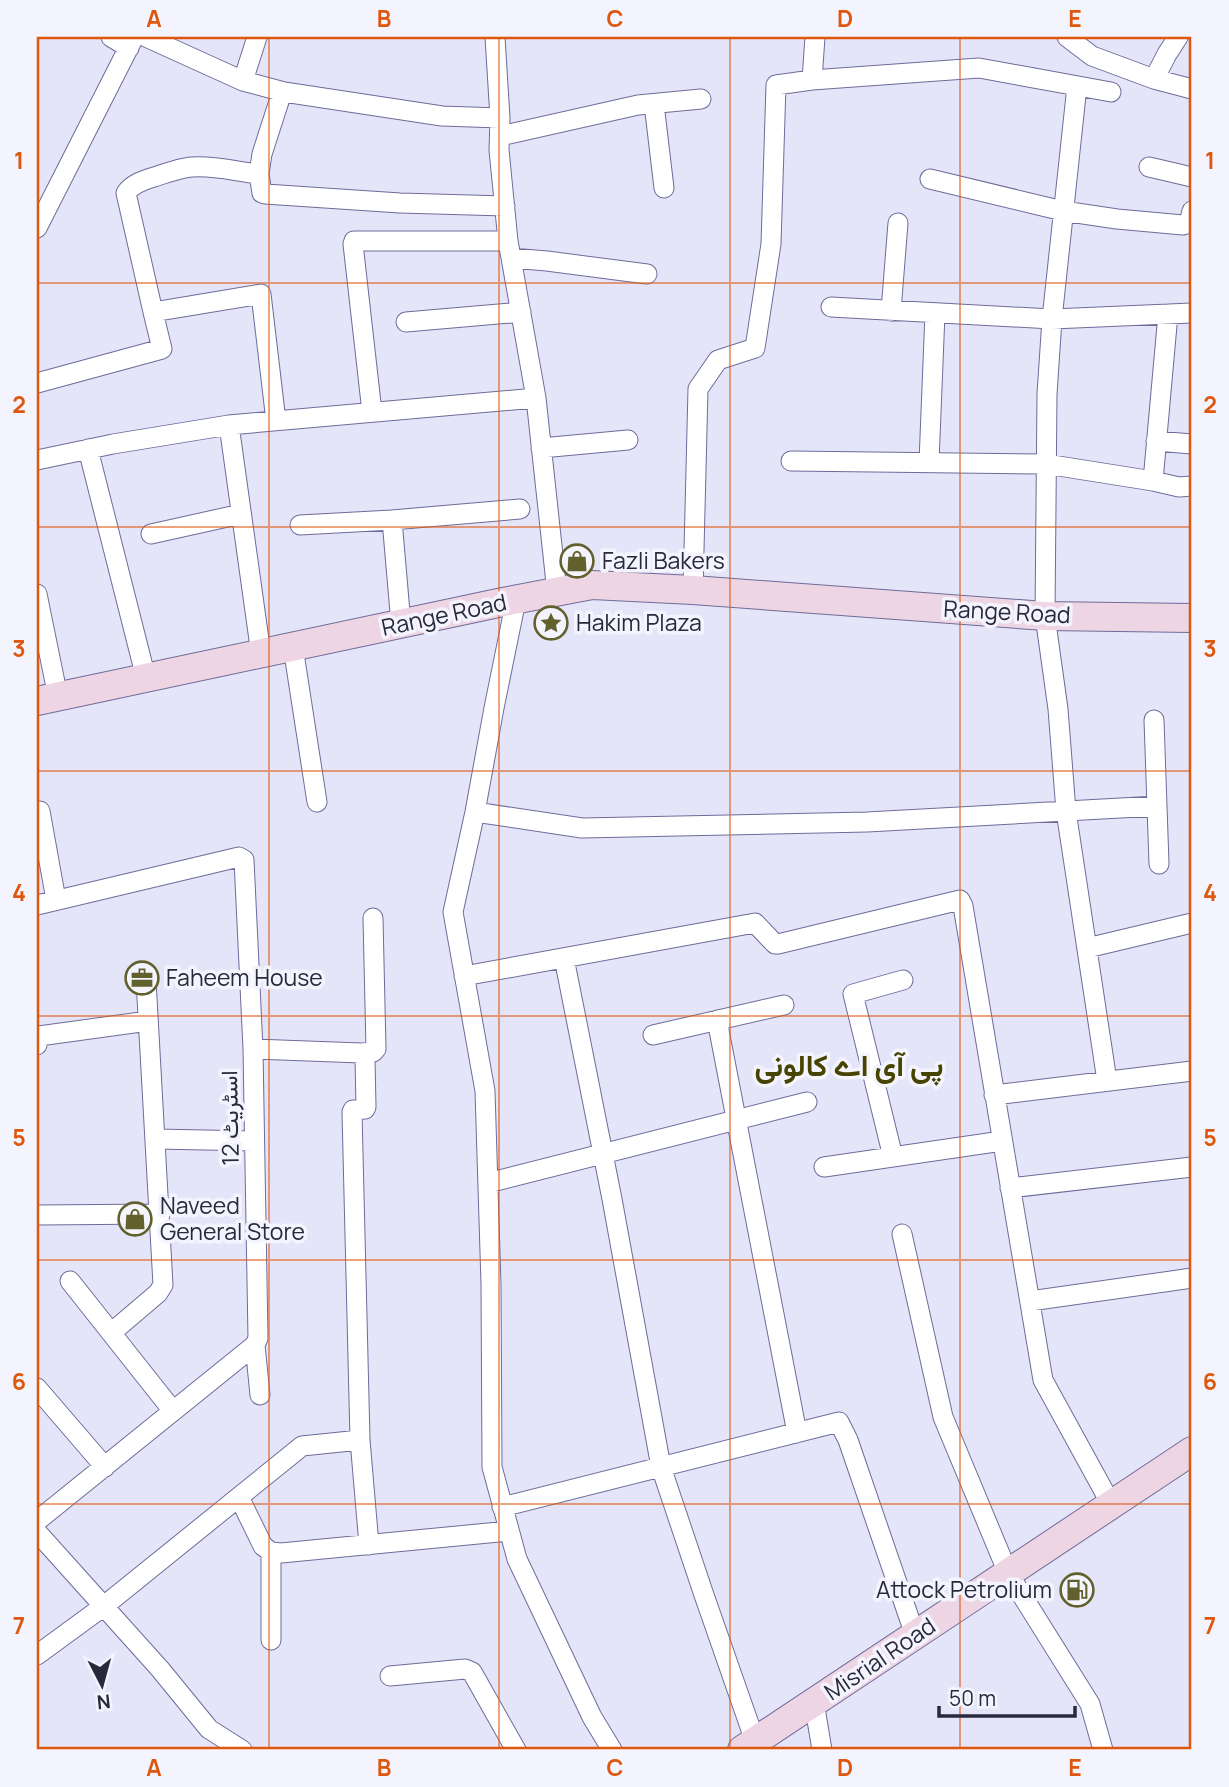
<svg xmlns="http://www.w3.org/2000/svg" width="1229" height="1787" viewBox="0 0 1229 1787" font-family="Manrope,Vazirmatn,sans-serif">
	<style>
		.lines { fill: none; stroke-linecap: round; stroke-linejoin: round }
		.street-casing { stroke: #6e6b99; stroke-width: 21 }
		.secondary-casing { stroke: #6e6b99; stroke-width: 30 }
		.street { stroke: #fff; stroke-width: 19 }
		.secondary { stroke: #eed5e3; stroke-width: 28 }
		.grid { fill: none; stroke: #de570e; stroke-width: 2; stroke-opacity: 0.55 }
		.labels { text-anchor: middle; stroke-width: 7; stroke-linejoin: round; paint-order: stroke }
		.poi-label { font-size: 23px; fill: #2a293c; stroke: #f4f4fe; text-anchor: start }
		.street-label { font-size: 23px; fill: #2a293c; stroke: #f4f4fe }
		.district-label { font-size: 30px; font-weight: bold; fill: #474301; stroke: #f4f4fe }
		.neatline { fill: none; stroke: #de570e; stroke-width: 2.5 }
		.grid-label { font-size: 23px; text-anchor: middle; font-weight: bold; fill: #de570e }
	</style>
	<rect width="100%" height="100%" fill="#e5e5fa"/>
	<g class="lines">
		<defs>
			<path id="street" d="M111 37 129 48
				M146 37 243 81 284 92 442 116 500 118
				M495 37 500 118 499 150 508 241 536 398 557 592
				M1067 37 1092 56 1154 79 1192 89
				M1154 79 1167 54 1178 37
				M812 80 815 37
				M243 81 257 37
				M1077 86 1052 319 1047 394 1045 616 1058 709 1066 811 1107 1081
				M654 104 664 188
				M500 136 638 105 701 99
				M1149 167 1192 177
				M259 174 262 193 265 194 400 203 505 206
				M930 179 1063 211 1117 219 1183 225 1189 223 1192 211
				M37 228 134 37
				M511 258 547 261 647 274
				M831 307 1052 319 1192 313
				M891 311 898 223
				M153 312 126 193C132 184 144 180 154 177 166 173 180 168 192 167 215 165 237 172 259 174L262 154 282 92
				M406 322 521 312
				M37 383 162 349 153 312 261 294 276 421
				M372 412 353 244 354 241H508
				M229 425 261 654
				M1156 441 1192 444
				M541 448 628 440
				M88 449 146 678
				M37 460 113 444 229 425 536 398
				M791 461 1046 464 1153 481 1179 487 1192 486
				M929 462 935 313
				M1153 481 1168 314
				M392 520 401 624
				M300 525 392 520 520 509
				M151 534 241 514
				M693 590 698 389 718 360 755 348 771 244 776 85 812 80 979 68 1111 92
				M37 594 58 697
				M516 600 494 708 475 812 453 912 485 1091 491 1284 492 1467 517 1559 592 1717 612 1750
				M293 647 317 802
				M1154 720 1159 864
				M40 811 56 900
				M475 812 582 828 867 822 1157 806
				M37 905 239 857 244 860 253 1049 258 1338 255 1345 37 1521
				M1087 948 1192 923
				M564 958 612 1199 661 1467 704 1595 755 1741
				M464 976 755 923 775 944H778L960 900 963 906 1043 1380 1111 1504
				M717 1020 797 1433
				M653 1035 784 1005
				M37 1045 39 1036 148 1021
				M253 1049 361 1053 373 1052 376 1049 373 918
				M361 1053 365 1059 366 1107 365 1109 353 1110 352 1112 360 1440 369 1545
				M994 1095 1192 1071
				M155 1139 254 1141
				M893 1157 853 994 903 980
				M824 1167 1002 1141
				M488 1183 807 1102
				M1010 1188 1192 1167
				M37 1215 160 1214
				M902 1234 943 1417 1008 1573 1090 1704 1103 1750
				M70 1281 173 1411
				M1030 1301 1192 1278
				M111 1333 158 1293 163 1285 146 980
				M255 1345 260 1395
				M37 1388 105 1467
				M239 1497 263 1546 271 1552 281 1553 509 1531
				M502 1507 839 1422 848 1440 915 1635
				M37 1532 160 1669 209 1729 242 1750
				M271 1640V1552
				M37 1655 104 1606 302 1446 360 1440
				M390 1676 465 1669 472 1672 516 1750
				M814 1702 822 1750"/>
			<path id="secondary" d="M37 701 503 602 592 585 693 590 1045 616 1192 618
				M742 1750 1192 1451"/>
		</defs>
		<use href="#street" class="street-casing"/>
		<use href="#secondary" class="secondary-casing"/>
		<use href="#street" class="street"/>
		<use href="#secondary" class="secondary"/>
	</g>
	<path class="grid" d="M269 37V1750M499 37V1750M730 37V1750M960 37V1750M37 283H1192M37 527H1192M37 771H1192M37 1016H1192M37 1260H1192M37 1504H1192"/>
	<defs>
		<symbol id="shop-ring" viewBox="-11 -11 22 22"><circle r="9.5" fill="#f4f4fe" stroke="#62602c" stroke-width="1.5"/><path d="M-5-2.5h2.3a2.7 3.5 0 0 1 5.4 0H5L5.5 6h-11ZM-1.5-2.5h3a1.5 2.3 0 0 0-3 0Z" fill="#62602c"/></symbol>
		<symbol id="sight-ring" viewBox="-11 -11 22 22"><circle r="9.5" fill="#f4f4fe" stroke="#62602c" stroke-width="1.5"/><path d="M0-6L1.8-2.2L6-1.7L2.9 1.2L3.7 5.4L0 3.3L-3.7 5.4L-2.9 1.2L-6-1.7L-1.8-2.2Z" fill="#62602c"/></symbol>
		<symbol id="office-ring" viewBox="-11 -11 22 22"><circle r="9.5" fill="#f4f4fe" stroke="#62602c" stroke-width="1.5"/><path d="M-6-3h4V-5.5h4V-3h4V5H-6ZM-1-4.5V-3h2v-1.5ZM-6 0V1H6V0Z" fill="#62602c"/></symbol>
		<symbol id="fuel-ring" viewBox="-11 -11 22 22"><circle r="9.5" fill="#f4f4fe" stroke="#62602c" stroke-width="1.5"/><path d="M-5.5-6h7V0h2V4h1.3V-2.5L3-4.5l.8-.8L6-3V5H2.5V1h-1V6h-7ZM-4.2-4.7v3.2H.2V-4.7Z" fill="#62602c"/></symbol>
	</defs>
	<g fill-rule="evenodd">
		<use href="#shop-ring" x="558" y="542" width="38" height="38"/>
		<use href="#sight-ring" x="532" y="604" width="38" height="38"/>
		<use href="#office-ring" x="123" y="959" width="38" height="38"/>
		<use href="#shop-ring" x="116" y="1200" width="38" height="38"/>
		<use href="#fuel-ring" x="1058" y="1571" width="38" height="38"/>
	</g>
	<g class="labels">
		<g class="poi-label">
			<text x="602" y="569">Fazli Bakers</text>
			<text x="576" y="631">Hakim Plaza</text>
			<text x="166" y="986">Faheem House</text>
			<text x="160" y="1214">Naveed<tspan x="160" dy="26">General Store</tspan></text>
			<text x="1052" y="1598" text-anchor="end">Attock Petrolium</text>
		</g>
		<g class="street-label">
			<text transform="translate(1007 612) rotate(3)" y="8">Range Road</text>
			<text transform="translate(444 615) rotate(-12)" y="8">Range Road</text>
			<text transform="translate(230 1118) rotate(-91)" y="8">اسٹریٹ 12</text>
			<text transform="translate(880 1659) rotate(-34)" y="8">Misrial Road</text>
		</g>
		<g class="district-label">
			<text x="849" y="1076">پی آی اے کالونی</text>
		</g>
	</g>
	<rect width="1229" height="1787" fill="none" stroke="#f4f4fe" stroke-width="77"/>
	<g transform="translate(102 1685) rotate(174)" stroke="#f4f4fe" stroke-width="5" paint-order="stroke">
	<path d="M0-5L12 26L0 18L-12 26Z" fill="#2a293c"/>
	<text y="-10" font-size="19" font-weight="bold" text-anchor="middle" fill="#2a293c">N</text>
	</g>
	<path d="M939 1706v10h136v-10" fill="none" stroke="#2a293c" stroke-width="3.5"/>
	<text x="949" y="1706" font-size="21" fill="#2a293c" stroke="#f4f4fe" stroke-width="5" paint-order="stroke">50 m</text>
	<rect x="38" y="38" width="1152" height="1710" class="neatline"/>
	<g class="grid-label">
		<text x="154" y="27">A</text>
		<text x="384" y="27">B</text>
		<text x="615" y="27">C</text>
		<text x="845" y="27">D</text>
		<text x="1075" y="27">E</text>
		<text x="19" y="169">1</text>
		<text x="1210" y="169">1</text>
		<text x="19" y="413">2</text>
		<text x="1210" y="413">2</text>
		<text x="19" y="657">3</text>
		<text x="1210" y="657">3</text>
		<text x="19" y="901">4</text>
		<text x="1210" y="901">4</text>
		<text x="19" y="1146">5</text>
		<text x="1210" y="1146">5</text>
		<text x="19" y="1390">6</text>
		<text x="1210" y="1390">6</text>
		<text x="19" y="1634">7</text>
		<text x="1210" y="1634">7</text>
		<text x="154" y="1776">A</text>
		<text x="384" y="1776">B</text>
		<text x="615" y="1776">C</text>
		<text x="845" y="1776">D</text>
		<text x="1075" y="1776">E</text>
	</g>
</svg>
